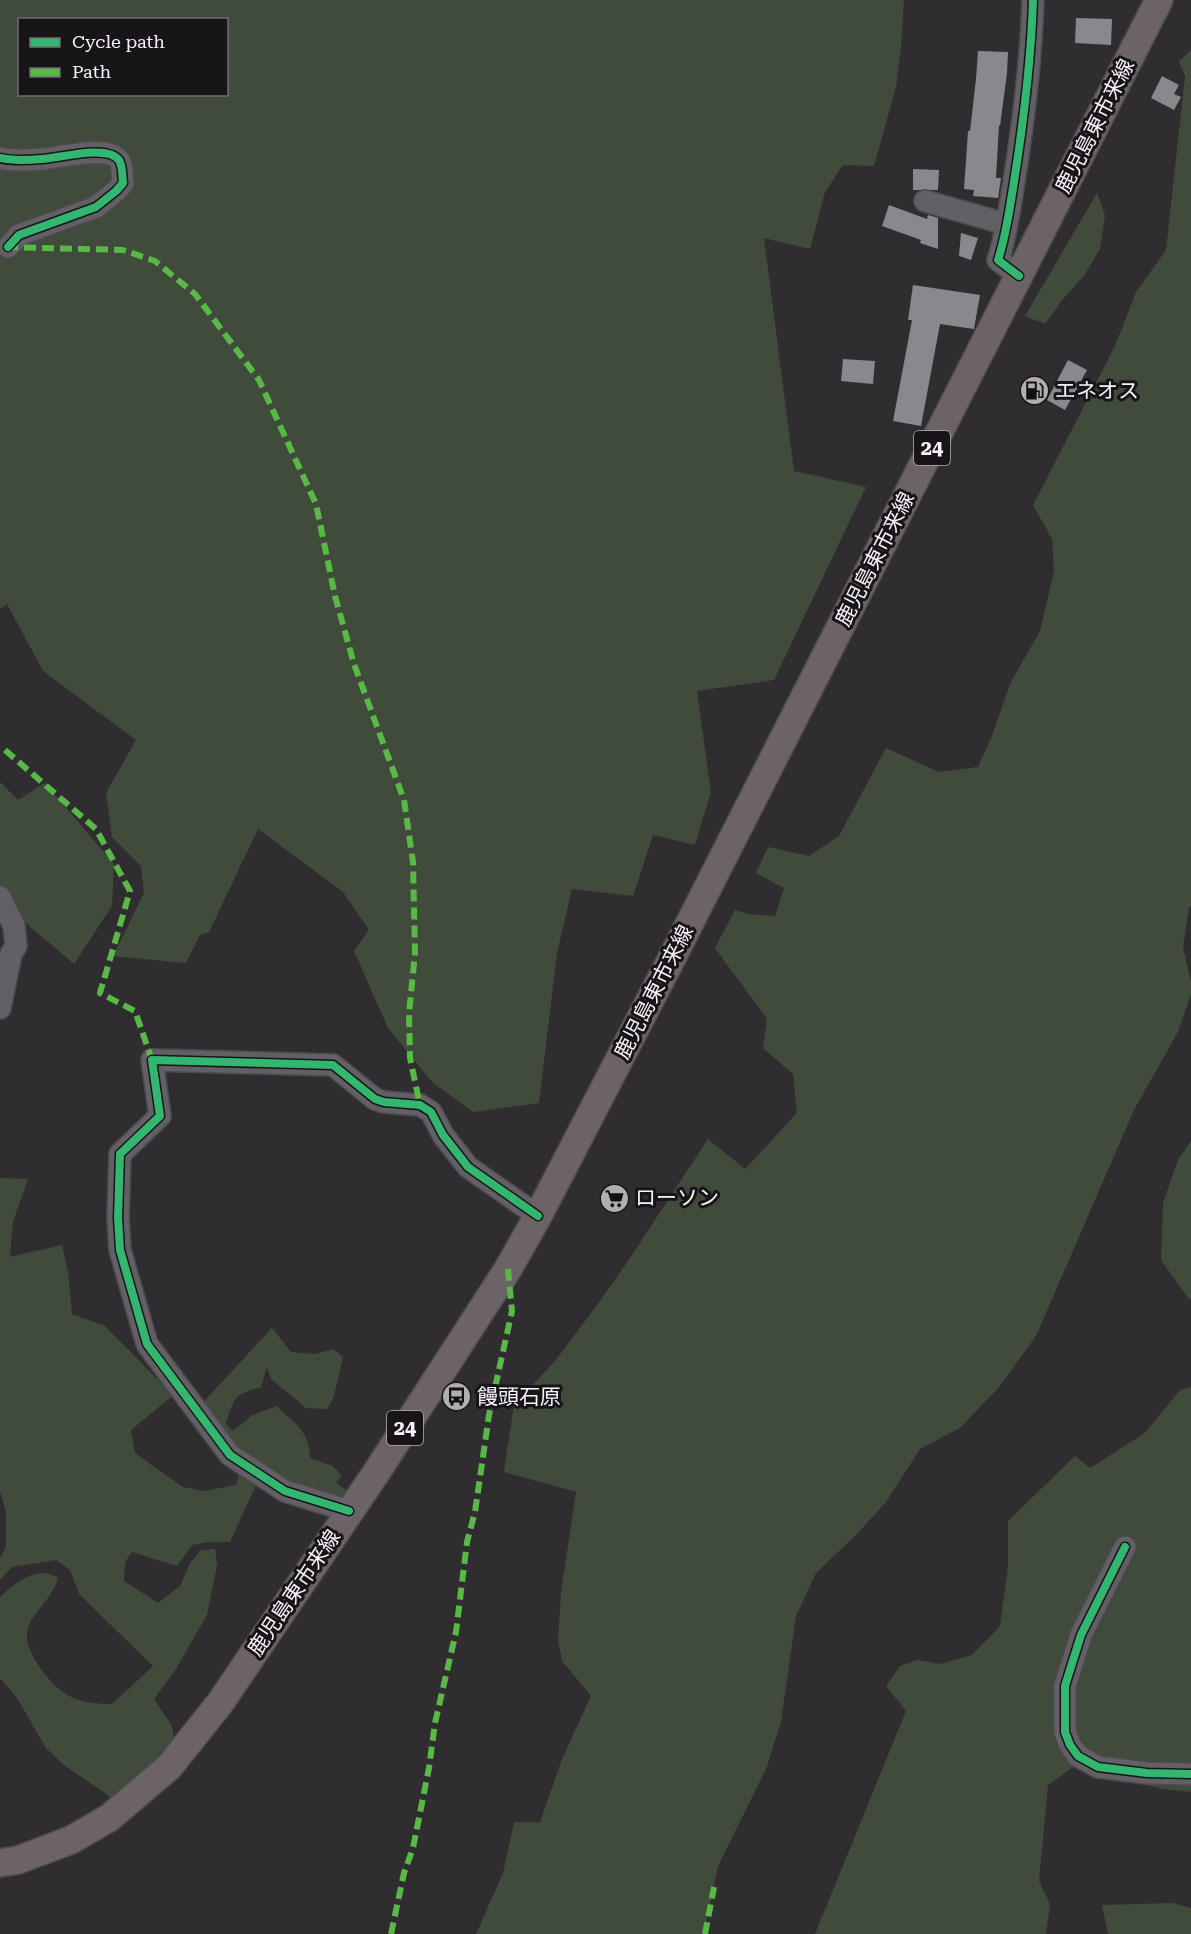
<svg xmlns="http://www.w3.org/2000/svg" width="1191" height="1934" viewBox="0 0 1191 1934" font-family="'Roboto Serif','Noto Sans JP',serif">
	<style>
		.green { fill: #404b3b; fill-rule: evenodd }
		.building { fill: #89888c }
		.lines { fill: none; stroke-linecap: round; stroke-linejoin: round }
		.minor-casing { stroke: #4d4a4e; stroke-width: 24 }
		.major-casing { stroke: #4d4a4e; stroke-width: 30 }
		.minor { stroke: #626064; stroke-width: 21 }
		.major { stroke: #6c6367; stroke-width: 27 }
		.quiet { stroke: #58b947; stroke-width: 6; stroke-dasharray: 12 6; stroke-linecap: butt }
		.cycleway-casing { stroke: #171518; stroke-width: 11 }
		.cycleway { stroke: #33b770; stroke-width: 8 }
		.labels { text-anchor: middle; stroke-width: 6; stroke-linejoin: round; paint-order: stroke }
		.shield { fill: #171518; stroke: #b4b0b5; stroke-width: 1.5 }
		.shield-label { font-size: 20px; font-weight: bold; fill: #f7f3f8 }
		.street-label { font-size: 21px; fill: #f7f3f8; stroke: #171518 }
		.poi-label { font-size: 21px; fill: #f7f3f8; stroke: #171518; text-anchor: start }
	</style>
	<rect width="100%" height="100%" fill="#302d31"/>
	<path class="green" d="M0 0H904L901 47 896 87 874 166 843 165 825 192 810 249 764 238 794 471 866 487 774 680 697 691 711 792 695 845 653 835 633 896 572 889 557 953 539 1103 473 1112 432 1082 388 1028 354 951 369 930 343 892 258 829 209 932 200 935 186 963 113 956 144 893 141 866 112 837 106 793 136 740 43 671 7 604 0 609ZM20 20H226V94H20Z
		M1191 50V906L1189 907 1183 947 1191 982V994L1178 1032 1134 1110 1036 1336 1000 1386 960 1428 920 1449 886 1502 857 1534 816 1573 796 1616 781 1722 766 1769 718 1866 704 1934H476L503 1873 514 1822H540L562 1759 591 1696 562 1661 558 1640 561 1593 576 1492 504 1472 514 1405 555 1361 594 1309 626 1264 708 1139 745 1169 797 1113 793 1074 763 1048 767 1019 715 948 735 910 748 914 775 916 784 888 756 873 768 847 809 856 839 836 886 748 939 772 978 767 991 738 1011 682 1040 631 1054 571 1052 539 1033 505 1115 346 1136 292 1166 250 1185 76 1179 61Z
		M1097 193 1105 215 1100 249 1083 277 1063 299 1045 324 1025 316Z
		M0 782 18 800 45 783 114 864 112 906 74 964 0 901Z
		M1191 1141V1299H1189L1161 1260 1163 1203 1178 1160Z
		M0 1178 28 1179 13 1222 10 1257 62 1245 68 1272 72 1314 105 1326 163 1385 177 1392 131 1430 135 1453 183 1487 204 1491 236 1485 239 1474 197 1432 193 1422 206 1399 272 1328 291 1352 315 1354 333 1349 343 1357 334 1396 327 1409 306 1408 271 1379 267 1367 261 1387C233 1395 234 1397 226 1424L233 1431 251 1416 276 1406C294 1422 310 1432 310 1458L332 1466 342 1475 336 1483 346 1490 338 1509 306 1504 256 1485 230 1542H210L192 1545 177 1566 132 1552 125 1562 124 1581 158 1603 180 1586 190 1563 201 1550 215 1549 217 1565 207 1615 176 1669 154 1699 172 1726 174 1742 141 1774 111 1797 65 1766 46 1748 17 1698 0 1678V1597C11 1587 27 1573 43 1573 48 1573 54 1576 58 1577 54 1599 29 1613 27 1634 25 1653 53 1689 71 1697 85 1703 97 1704 112 1704L153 1666 79 1594 70 1570 56 1560 12 1567 1 1579 0 1578V1559L6 1546V1512L0 1491Z
		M1191 1387V1792L1162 1789 1075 1766 1048 1785 1039 1881 1050 1904 1046 1934H815L906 1711 886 1686 900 1666 917 1660 940 1664 972 1655 1000 1626 1008 1566V1521L1075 1456 1090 1468 1145 1433 1180 1390Z
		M1173 1903 1191 1908V1934H1108L1102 1905Z"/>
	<path class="building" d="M1076 18 1112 19 1111 45 1075 43Z
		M978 51 1008 52 1007 73 1000 126 999 125 996 178H1001L998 198 973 196 974 190 964 189 968 131H970L976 79Z
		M1162 76 1179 85 1174 94 1181 97 1174 110 1151 98Z
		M913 169 939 170 938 190H913Z
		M889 205 927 219 928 215 938 218V249L920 243 921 240 882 226Z
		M961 233 978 238 971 260 959 256Z
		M913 285 980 295 974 329 940 324 921 426 893 421 912 320H908Z
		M843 359 875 361 873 384 841 381Z
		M1068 360 1087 370 1065 410 1047 400Z"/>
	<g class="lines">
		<defs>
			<path id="minor" d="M0 158C12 161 29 160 42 159 60 158 107 144 119 160 123 166 122 176 123 183L116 191 96 207 19 235 8 247
				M925 201 1006 224
				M1019 276 998 260C1006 236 1009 212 1013 188 1023 126 1031 63 1033 0
				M0 897 14 926 16 946 11 954 0 1008
				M349 1511 285 1491 230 1455 147 1344 120 1250 118 1218 120 1154 160 1116 152 1060 333 1065 375 1099 384 1102 420 1105 431 1112 443 1135 468 1167 538 1216
				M1125 1547 1081 1635 1065 1686V1732L1070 1745 1078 1756 1098 1767 1147 1773 1191 1774"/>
			<path id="major" d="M0 1863 18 1860 71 1840 109 1818 169 1767 220 1703 376 1473 508 1269 538 1216 674 954 1159 0"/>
		</defs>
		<use href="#minor" class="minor-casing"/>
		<use href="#major" class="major-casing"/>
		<use href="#minor" class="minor"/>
		<use href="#major" class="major"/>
		<path class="quiet" d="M6 247 123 250 155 261 195 294 259 380 316 504 335 596 354 664 404 800 413 862 415 953 409 1014 410 1058 420 1105
			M5 750 96 829 130 891 100 993 135 1011 152 1060
			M391 1934 404 1873 413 1848 429 1768 435 1723 456 1632 467 1542 475 1512 489 1415 512 1311 508 1269
			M705 1934 715 1882"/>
		<defs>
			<path id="cycleway" d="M0 158C12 161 29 160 42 159 60 158 107 144 119 160 123 166 122 176 123 183L116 191 96 207 19 235 8 247
				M1019 276 998 260C1006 236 1009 212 1013 188 1023 126 1031 63 1033 0
				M349 1511 285 1491 230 1455 147 1344 120 1250 118 1218 120 1154 160 1116 152 1060 333 1065 375 1099 384 1102 420 1105 431 1112 443 1135 468 1167 538 1216
				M1125 1547 1081 1635 1065 1686V1732L1070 1745 1078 1756 1098 1767 1147 1773 1191 1774"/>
		</defs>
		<use href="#cycleway" class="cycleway-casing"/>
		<use href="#cycleway" class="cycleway"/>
	</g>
	<defs>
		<symbol id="fuel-disc" viewBox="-11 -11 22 22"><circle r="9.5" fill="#b1aeb2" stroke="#171518"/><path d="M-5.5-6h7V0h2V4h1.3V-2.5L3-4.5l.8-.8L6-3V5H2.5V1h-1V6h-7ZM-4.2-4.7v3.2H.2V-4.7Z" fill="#111"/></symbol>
		<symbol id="supermarket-disc" viewBox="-11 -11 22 22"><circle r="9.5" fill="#b1aeb2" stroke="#171518"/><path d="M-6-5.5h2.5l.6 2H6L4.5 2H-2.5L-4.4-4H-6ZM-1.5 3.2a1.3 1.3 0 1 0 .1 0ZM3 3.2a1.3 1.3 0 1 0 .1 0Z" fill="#111"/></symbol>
		<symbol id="bus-disc" viewBox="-11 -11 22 22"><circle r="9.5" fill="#b1aeb2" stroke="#171518"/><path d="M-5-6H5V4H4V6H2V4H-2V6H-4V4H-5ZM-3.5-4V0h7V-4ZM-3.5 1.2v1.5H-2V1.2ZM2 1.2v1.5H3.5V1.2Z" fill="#111"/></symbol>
	</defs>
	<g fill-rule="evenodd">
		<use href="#fuel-disc" x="1018" y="374" width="33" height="33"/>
		<use href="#supermarket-disc" x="598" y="1182" width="33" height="33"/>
		<use href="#bus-disc" x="440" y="1380" width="33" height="33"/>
	</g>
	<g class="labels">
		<g class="shield">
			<rect x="914" y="431" width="36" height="34" rx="4.5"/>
			<rect x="387" y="1411" width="36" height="34" rx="4.5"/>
		</g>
		<g class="shield-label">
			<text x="932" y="455">24</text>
			<text x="405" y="1435">24</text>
		</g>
		<g class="street-label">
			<text transform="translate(1095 126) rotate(-63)" y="7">鹿児島東市来線</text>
			<text transform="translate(875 559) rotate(-63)" y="7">鹿児島東市来線</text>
			<text transform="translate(654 992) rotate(-63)" y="7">鹿児島東市来線</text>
			<text transform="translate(294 1593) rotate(-56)" y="7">鹿児島東市来線</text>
		</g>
		<g class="poi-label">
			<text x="1055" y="398">エネオス</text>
			<text x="635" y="1205">ローソン</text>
			<text x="477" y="1404">饅頭石原</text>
		</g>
	</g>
	<rect x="18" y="18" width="210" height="78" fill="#171518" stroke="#716e72" stroke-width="1.5"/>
	<rect x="30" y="38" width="30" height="9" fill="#33b770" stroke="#716e72" stroke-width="1.5"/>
	<text x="72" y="48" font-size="18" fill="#f7f3f8">Cycle path</text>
	<rect x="30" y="68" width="30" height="9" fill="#58b947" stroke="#716e72" stroke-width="1.5"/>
	<text x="72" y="78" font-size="18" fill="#f7f3f8">Path</text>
</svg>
